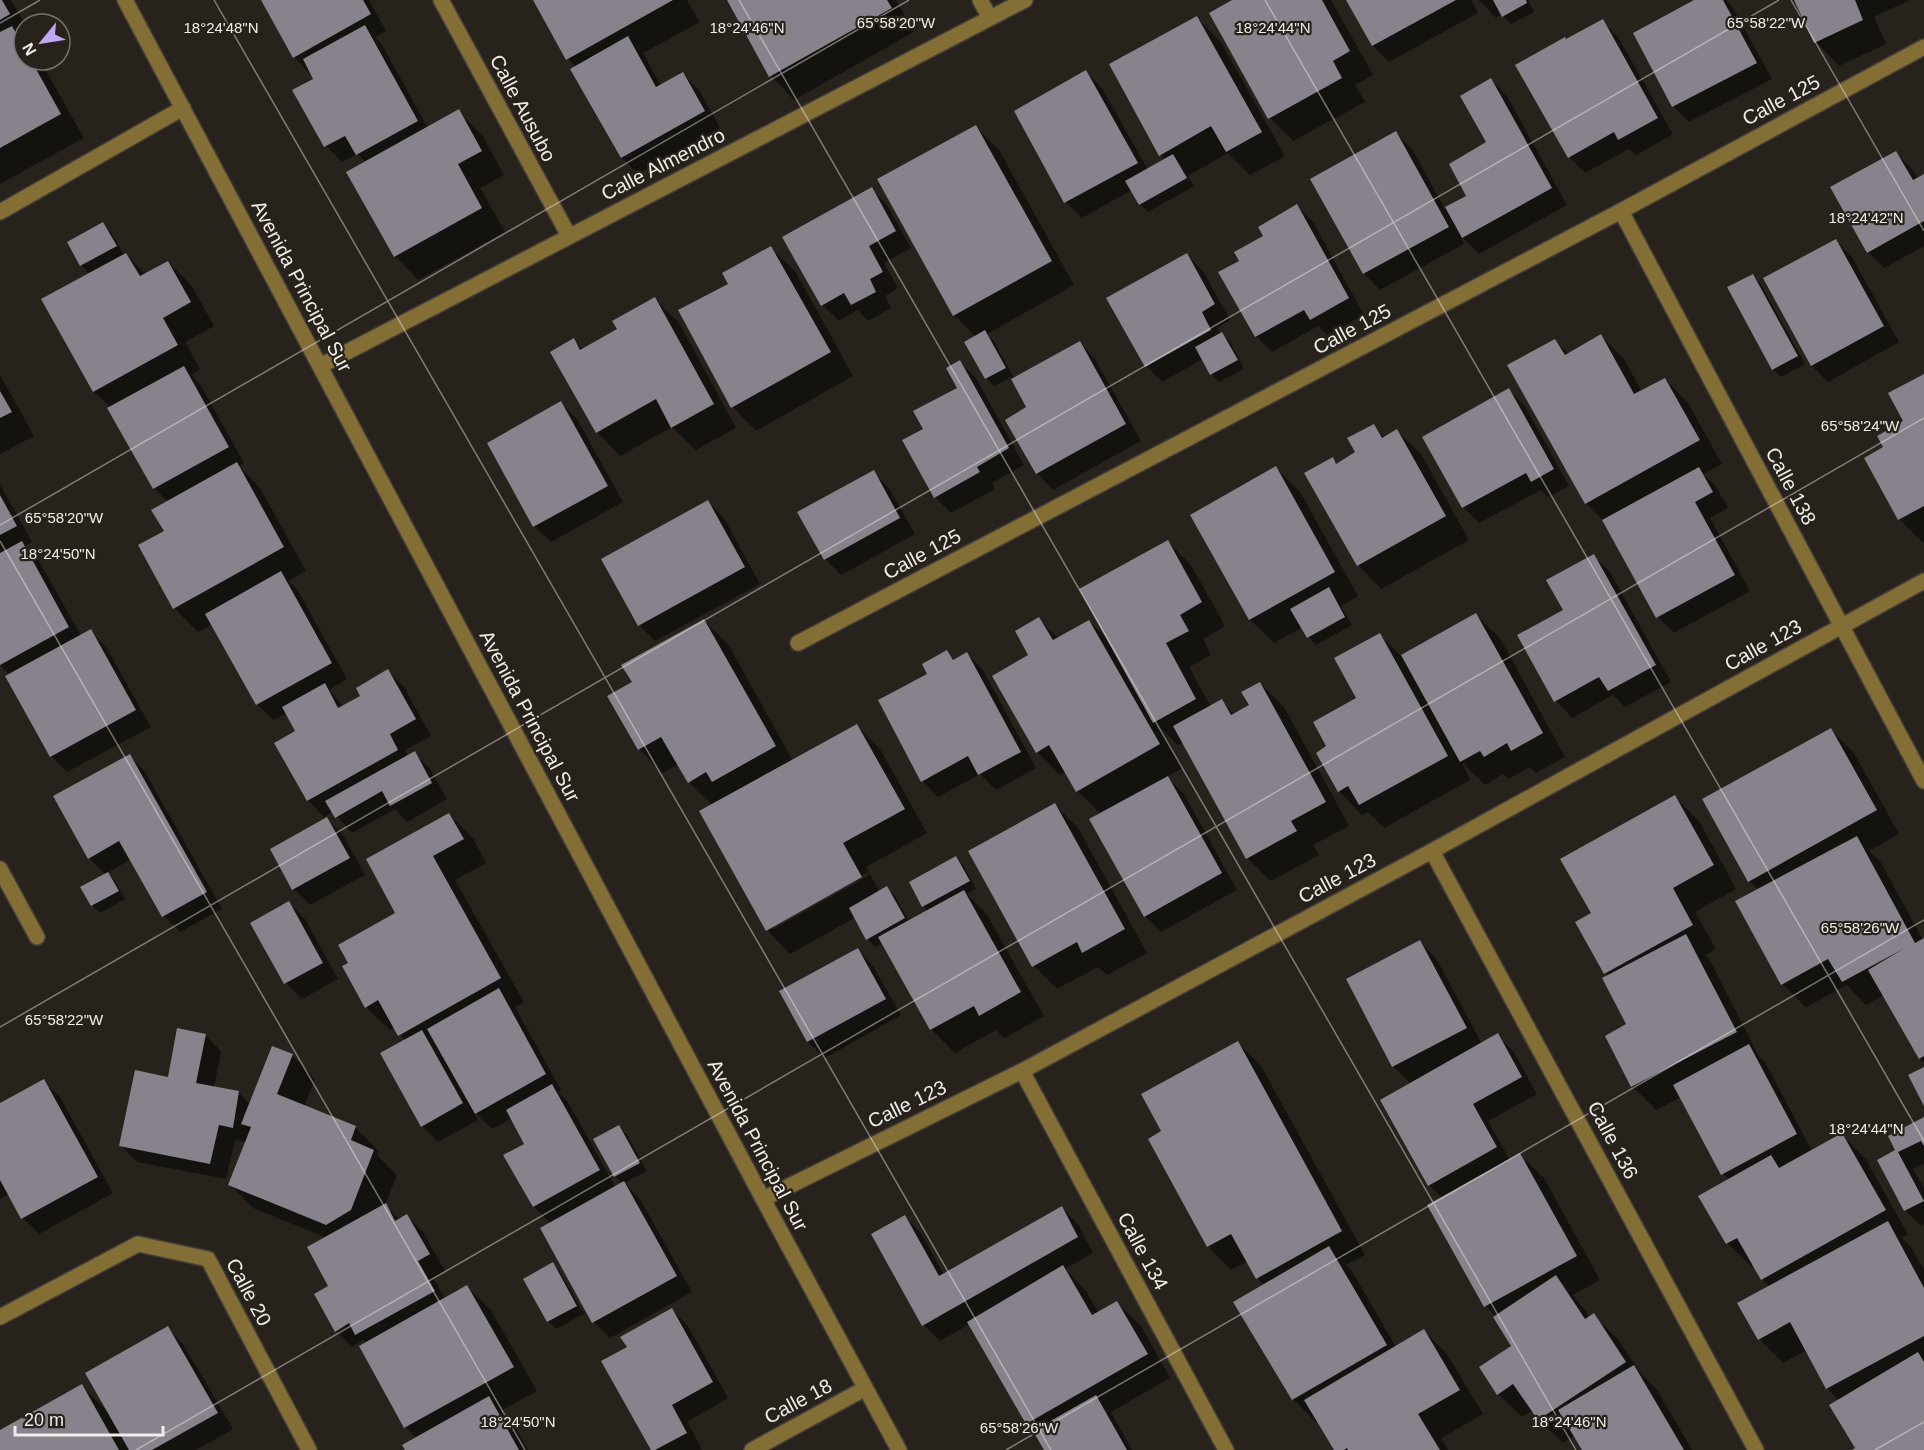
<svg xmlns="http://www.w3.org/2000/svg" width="1924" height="1450" viewBox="0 0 1924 1450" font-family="Helvetica,sans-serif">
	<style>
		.shadow { fill: #0007; fill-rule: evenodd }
		.building { fill: #87828b }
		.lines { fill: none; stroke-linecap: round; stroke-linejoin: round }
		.minor-casing { stroke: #433e38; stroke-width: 18 }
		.minor { stroke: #836e36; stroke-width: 15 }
		.ticks { fill: none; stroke: #f0ece8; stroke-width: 1.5; stroke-opacity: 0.45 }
		.labels { text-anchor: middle; stroke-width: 4.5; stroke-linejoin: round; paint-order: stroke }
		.street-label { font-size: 20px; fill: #f0ece8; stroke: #27221b }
		.ticks-label { font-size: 15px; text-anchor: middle; fill: #f0ece8; stroke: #27221b; stroke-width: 4.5; stroke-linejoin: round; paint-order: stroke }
	</style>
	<rect width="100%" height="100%" fill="#27221b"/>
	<path class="shadow" d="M0 0H11L25 24 24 60H40L84 138 0 184Z
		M262 0H369L386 31 375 37 381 43 428 128 458 111 482 135 504 175 480 188 505 232 418 280 395 256 366 162 357 154 342 162 326 146 315 79 294 57Z
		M535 0H687L700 22 643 53 661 86 683 74 699 90 720 128 638 174 622 158 576 67 568 59Z
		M728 0H896L914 32 794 100 771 76Z
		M1235 0H1331L1373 75 1355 85 1365 102 1293 141 1270 118Z
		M1348 0H1471L1478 13 1389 62 1373 46Z
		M1479 0H1528L1534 12 1511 24 1502 14 1496 18Z
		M1698 0H1726L1732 6 1772 79 1689 122 1673 106Z
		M1796 0H1910L1874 17 1886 44 1839 66 1816 42Z
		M1196 17 1220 41 1285 156 1250 175 1228 153 1188 176 1194 186 1148 212 1140 204 1132 190 1082 218 1066 202 1086 72 1102 88 1148 170 1166 160 1160 155Z
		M1602 21 1618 37 1673 134 1636 155 1629 149 1585 173 1569 157 1566 41Z
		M1491 80 1507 96 1567 205 1479 254 1461 236 1464 244 1380 290 1364 274 1312 179 1396 133 1412 149 1445 209 1468 196 1488 143Z
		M976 127 999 150 1074 285 987 334 993 340 1014 378 1079 342 1095 359 1141 441 1053 490 1037 473 1028 408 1011 377 994 386 986 378 976 337 954 315Z
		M1896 153 1912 169 1918 179 1924 175V246L1884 268 1868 252Z
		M871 189 887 205 911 248 884 263 898 288 885 296 891 308 868 321 858 310 839 321 823 305 784 237Z
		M1297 206 1313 222 1364 315 1327 335 1318 326 1272 352 1256 336 1241 262Z
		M103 224 111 232 124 255 126 254 146 275 168 262 192 286 214 326 185 342 200 369 191 375 200 384 244 463 239 466 260 488 306 571 288 581 297 589 347 679 329 690 343 706 362 696 388 671 404 687 431 736 405 750 408 756 414 753 430 769 447 799 407 822 395 809 352 833 333 811 324 817 308 800 297 732 287 713 273 720 257 704 212 624 198 632 174 608 140 546 166 532 168 502 154 488 111 408 94 392 43 299 90 274 81 265 69 243Z
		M1836 241 1852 257 1899 342 1828 382 1812 366 1765 279Z
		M771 248 795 271 853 376 756 431 733 407 730 284Z
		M1187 255 1203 271 1230 320 1217 328 1221 335 1222 334 1230 342 1244 369 1219 382 1212 374 1203 359 1162 382 1146 366Z
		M1752 275 1760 283 1805 364 1781 377 1773 369Z
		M655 299 679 323 736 428 696 450 672 427 620 456 597 432 574 340 583 350 619 330Z
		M1601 336 1624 359 1642 392 1665 379 1688 403 1722 464 1703 474 1715 485 1728 508 1710 518 1750 591 1674 633 1658 617 1606 523 1586 503 1555 341 1569 354Z
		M960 362 976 378 1024 465 992 483 995 489 951 513 935 497 925 430 959 388Z
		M0 375 34 436 0 454Z
		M1924 375V542L1923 543 1899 519 1866 458 1885 448 1905 422Z
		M1509 390 1525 406 1569 486 1548 497 1541 490 1479 523 1463 507Z
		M561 403 577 419 623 502 551 542 534 526Z
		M1373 426 1385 438 1397 431 1421 454 1469 540 1381 589 1358 565 1332 459 1337 464 1357 453Z
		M1276 468 1300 492 1358 596 1341 606 1352 625 1316 645 1308 637 1303 627 1274 643 1250 620 1192 515Z
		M873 472 889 488 915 534 841 575 825 559Z
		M0 485 32 542 25 546 38 559 81 636 90 631 106 647 151 727 67 772 51 756 10 675 0 665Z
		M708 502 724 518 760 584 655 641 639 625 603 560Z
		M1168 542 1191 565 1225 626 1203 639 1211 655 1189 667 1211 707 1221 701 1235 715 1251 706 1260 683 1284 707 1349 826 1313 845 1319 855 1271 881 1247 858 1184 742 1178 745 1161 728 1183 768 1167 777 1184 794 1237 890 1161 932 1145 916 1101 814 1077 791 1066 772 1060 775 1037 752 1030 655 1039 619 1059 639 1089 621 1109 641Z
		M1593 556 1610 572 1671 682 1625 707 1613 695 1572 718 1556 701 1520 636 1565 611Z
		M1476 615 1500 638 1565 757 1536 773 1530 767 1508 779 1503 774 1485 785 1461 761 1470 780 1384 828 1368 812 1362 815 1339 791 1328 747 1358 699 1379 634 1401 656Z
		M704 620 728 644 793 761 857 726 880 749 927 833 866 867 880 892 887 888 895 896 909 922 928 911 923 906 956 857 963 865 976 889 967 894 987 915 1044 1016 1004 1038 996 1030 955 1053 931 1029 883 943 875 947 868 939 856 917 790 954 767 930 713 806 689 782 679 764 662 773 639 749 634 683ZM868 872 870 875 773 929V925Z
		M947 652 955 661 967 654 983 670 1036 768 996 790 980 774 938 797 922 781 929 675Z
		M1831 730 1854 753 1899 834 1869 851 1880 861 1923 940 1924 939V1063L1920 1059 1884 995 1866 1005 1847 985 1806 1007 1782 984 1759 890 1749 881Z
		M129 755 145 772 222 909 180 932 164 916 131 859 107 873 115 881 125 899 100 913 92 905 106 875 89 858Z
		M1675 797 1699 821 1736 889 1695 912 1716 949 1705 955 1710 960 1759 1057 1765 1062 1812 1151 1841 1135 1865 1158 1908 1234 1902 1238 1911 1247 1924 1270V1450H1855L1857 1449 1839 1400 1827 1388 1807 1350 1783 1363 1759 1339 1770 1287 1762 1279 1754 1265 1751 1266 1727 1243 1729 1180 1723 1174 1681 1097 1656 1110 1632 1086 1628 1025 1608 976 1577 922 1593 913Z
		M1055 805 1078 828 1147 953 1107 975 1098 967 1057 989 1034 966Z
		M449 815 473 838 486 863 455 880 524 1002 515 1007 561 1090 558 1092 568 1102 616 1188 623 1184 615 1176 619 1127 627 1135 647 1171 624 1183 640 1199 692 1292 610 1338 594 1322 551 1224 534 1207 526 1144 512 1118 492 1129 474 1111 478 1120 438 1142 422 1126 406 1041 395 1027 390 1030 366 1007 350 963 397 913Z
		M327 819 343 835 365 875 310 905 294 889Z
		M289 903 305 919 338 979 302 999 286 983Z
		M1420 942 1436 958 1482 1044 1497 1035 1513 1051 1537 1094 1488 1121 1510 1160 1520 1155 1544 1178 1600 1280 1573 1295 1590 1317 1593 1315 1617 1338 1639 1371 1657 1390 1692 1450H1584L1575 1435 1563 1443 1539 1419 1533 1410 1522 1417 1498 1394 1514 1346 1496 1317 1486 1306 1429 1205 1442 1198 1429 1185 1382 1100 1411 1084 1393 1066Z
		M857 949 873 966 901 1015 825 1058 808 1042 781 992Z
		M205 1035 221 1051 214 1088 239 1093 250 1104 292 1055 315 1079 304 1107 355 1127 379 1151 377 1155 397 1175 385 1205 400 1220 407 1216 423 1232 445 1271 433 1278 445 1299 467 1287 491 1310 537 1391 501 1411 512 1421 528 1450H406L417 1438 405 1427 366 1343 363 1340 352 1347 336 1331 330 1286 327 1238 253 1208 230 1184 246 1142 235 1140 226 1179 137 1162 121 1146 169 1078Z
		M1237 1042 1261 1066 1365 1255 1346 1265 1352 1271 1396 1347 1424 1331 1447 1354 1483 1414 1441 1438 1448 1450H1336L1319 1422 1317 1423 1293 1399 1235 1302 1264 1285 1257 1278 1248 1261 1231 1270 1208 1246 1163 1131Z
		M43 1081 60 1097 113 1193 39 1234 23 1218 9 1194 0 1199V1105Z
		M1924 1119V1163L1913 1169 1924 1188V1224L1921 1226 1905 1210 1897 1151Z
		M1062 1208 1078 1224 1093 1253 1065 1269 1086 1291 1099 1313 1117 1303 1141 1326 1170 1378 1111 1412 1132 1450H1045L1036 1431 1028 1423 970 1324 940 1341 924 1325 905 1217 921 1233 944 1275Z
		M553 1264 560 1272 584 1314 556 1329 548 1321Z
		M672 1310 688 1326 728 1398 687 1422 702 1449 700 1450H653L629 1348Z
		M167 1328 183 1344 233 1429 196 1450H0V1432L82 1386 108 1412Z"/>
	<path class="building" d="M0 0H2L10 14 0 20Z
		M261 0H363L371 14 293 58Z
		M533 0H673L566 60Z
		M727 0H887L892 8 769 77Z
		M1232 0H1322L1350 51 1333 61 1342 78 1268 119 1209 13Z
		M1346 0H1456L1372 46Z
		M1493 0H1526L1527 3 1502 17Z
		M1694 0H1723L1757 63 1672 107 1633 33Z
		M1794 0H1855L1863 20 1814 43Z
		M1197 16 1262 132 1226 152 1211 126 1159 156 1109 64Z
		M1603 19 1658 118 1618 140 1614 132 1568 158 1515 65 1565 37 1566 39Z
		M365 25 418 121 356 155 345 136 324 147 292 90 313 79 303 59Z
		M12 26 24 47V60H31L61 114 0 148V32Z
		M628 36 656 87 683 72 705 111 621 158 570 69Z
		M1086 70 1138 163 1064 203 1014 111Z
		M1491 78 1552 188 1462 238 1445 207 1466 196 1449 164 1486 142 1460 96Z
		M459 109 482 151 458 164 482 208 394 257 346 172Z
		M976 125 1052 261 953 316 877 179Z
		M1396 131 1449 227 1363 274 1310 179Z
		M1896 151 1913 180 1924 174V221L1867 253 1830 187Z
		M1173 154 1187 178 1139 205 1125 181Z
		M872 187 896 231 869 246 883 272 870 279 876 292 851 305 844 293 821 306 782 237Z
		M1297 204 1349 298 1310 320 1304 310 1255 337 1218 272 1239 261 1234 252 1263 236 1258 227Z
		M103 222 117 246 80 266 67 242Z
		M1836 239 1884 326 1811 366 1763 278Z
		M771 246 831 352 731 408 678 310 728 284 722 273Z
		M126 253 140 276 168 261 191 302 163 318 178 345 93 392 41 299Z
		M1187 253 1215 304 1202 312 1211 330 1145 367 1106 298Z
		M1753 274 1798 356 1772 370 1727 287Z
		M655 297 714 404 671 428 656 399 596 433 550 352 574 338 580 350 617 329 612 321Z
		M985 330 1006 368 985 379 964 342Z
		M1222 332 1238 360 1210 375 1195 347Z
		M1601 334 1634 394 1665 378 1700 440 1585 504 1507 365 1555 339 1565 355Z
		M1080 341 1126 424 1036 474 1005 420 1026 407 1011 379Z
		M960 360 1009 448 977 467 980 472 934 498 902 440 923 429 913 411 957 388 946 368Z
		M184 366 229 447 153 489 107 408Z
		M1924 374V506L1898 520 1864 458 1883 447 1877 436 1903 421 1888 393Z
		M1509 388 1554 469 1531 482 1526 473 1462 508 1422 437Z
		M0 391 12 412 0 418Z
		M561 401 608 486 533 527 487 443Z
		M1374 424 1382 438 1397 429 1446 516 1357 566 1304 473 1333 457 1336 464 1355 452 1347 438Z
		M237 462 284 547 173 609 138 545 164 531 151 510Z
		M1276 466 1335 572 1249 620 1190 515Z
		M1699 467 1713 492 1695 502 1735 575 1656 618 1602 520Z
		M874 470 900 518 824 560 797 512Z
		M0 495 17 526 0 535Z
		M708 500 745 567 638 626 601 559Z
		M1168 540 1202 602 1180 615 1189 631 1166 643 1196 699 1153 723 1079 589Z
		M22 541 69 627 0 665V553Z
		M1594 554 1656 665 1608 691 1599 677 1554 702 1517 635 1563 610 1546 580Z
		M281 571 332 663 256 705 205 614Z
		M1329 587 1345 617 1307 638 1290 609Z
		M1476 613 1543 733 1511 751 1507 743 1484 757 1480 751 1460 762 1401 655Z
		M1039 617 1053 640 1089 620 1160 744 1076 792 1049 745 1036 753 992 676 1028 655 1015 631Z
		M704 619 776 746 712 782 706 772 688 783 661 737 638 750 607 696 632 682 621 665Z
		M91 629 136 710 50 757 5 676Z
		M1380 633 1448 756 1359 805 1348 786 1338 792 1316 753 1326 746 1313 722 1356 698 1334 658Z
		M947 650 953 660 967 652 1021 752 978 775 968 756 921 782 878 700 927 674 922 664Z
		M388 669 416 719 390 734 398 750 307 801 274 743 295 731 282 707 325 683 338 708 360 696 356 688Z
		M1260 682 1326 802 1291 821 1297 831 1246 859 1173 726 1222 699 1231 715 1249 705 1241 692Z
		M857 724 905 809 843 843 862 877 766 931 699 811Z
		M1831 728 1877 810 1748 882 1702 799Z
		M415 751 432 783 390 806 382 791 335 818 325 801Z
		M130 754 207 892 162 917 119 841 88 859 53 796Z
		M1168 776 1222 873 1144 917 1089 819Z
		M1675 795 1714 865 1673 888 1693 925 1604 974 1575 922 1591 913 1560 859Z
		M1055 803 1125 929 1082 953 1077 942 1032 967 968 851Z
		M449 813 464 839 433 856 501 978 398 1036 378 1000 365 1008 342 966 348 963 338 945 395 913 366 859Z
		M327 817 350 858 292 890 270 849Z
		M1857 836 1915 943 1924 938V1056L1919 1059 1868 970 1903 949 1842 982 1828 959 1781 985 1735 901Z
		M956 856 970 881 922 907 909 882Z
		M108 872 119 891 91 906 80 887Z
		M887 886 905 918 866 940 849 908Z
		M964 890 1021 992 979 1016 974 1006 930 1030 878 937Z
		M289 901 323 963 284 984 250 923Z
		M1686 934 1737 1032 1631 1087 1605 1036 1626 1024 1602 978Z
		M1420 940 1467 1028 1392 1067 1346 979Z
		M858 948 886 999 807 1042 779 991Z
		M499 988 546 1074 475 1114 427 1029Z
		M177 1028 206 1034 196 1083 239 1091 233 1128 219 1125 210 1164 119 1146 135 1070 168 1077Z
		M422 1030 463 1103 421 1127 380 1053Z
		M1498 1033 1522 1077 1473 1104 1497 1147 1428 1186 1380 1100Z
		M1238 1041 1342 1231 1256 1279 1231 1234 1207 1247 1148 1139 1161 1131 1141 1094Z
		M1749 1044 1797 1134 1721 1175 1673 1085Z
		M272 1046 293 1054 277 1094 356 1126 351 1140 374 1150 351 1210 326 1225 228 1185 251 1127 241 1124Z
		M1924 1067V1106L1908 1075Z
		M44 1079 98 1177 21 1219 0 1180V1103Z
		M552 1084 600 1170 533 1207 503 1155 524 1144 506 1110Z
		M1924 1117V1146L1921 1141 1898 1152 1924 1201 1904 1211 1877 1160 1895 1150 1888 1136Z
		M619 1125 640 1163 614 1177 593 1139Z
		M1842 1133 1886 1210 1761 1280 1737 1238 1726 1244 1698 1196 1771 1155 1779 1168Z
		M1520 1153 1577 1256 1484 1307 1427 1205Z
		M624 1181 677 1276 592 1323 540 1228Z
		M386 1203 395 1221 407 1214 430 1254 418 1261 435 1291 355 1335 349 1323 335 1332 314 1294 328 1286 307 1247Z
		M1062 1206 1078 1237 922 1326 871 1234 905 1215 939 1276Z
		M1888 1221 1924 1288V1336L1826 1389 1790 1322 1758 1340 1737 1303Z
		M1329 1246 1387 1345 1292 1400 1233 1302Z
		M553 1262 577 1306 547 1322 523 1279Z
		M1063 1265 1092 1315 1117 1301 1148 1354 1026 1424 967 1322Z
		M1556 1275 1585 1319 1594 1313 1626 1362 1538 1420 1513 1384 1497 1395 1479 1367 1511 1346 1493 1317Z
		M467 1285 514 1367 404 1428 359 1346Z
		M672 1308 713 1382 672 1405 687 1433 655 1450H651L601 1361 627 1347 620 1337Z
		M168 1326 218 1413 152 1450H129L85 1373Z
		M1424 1329 1460 1390 1418 1414 1440 1450H1348L1347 1448 1344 1450H1334L1304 1400Z
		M1918 1352 1924 1362V1450H1852L1855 1448 1829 1405Z
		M1634 1365 1684 1450H1582L1558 1410Z
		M82 1384 119 1450H0V1430Z
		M1096 1395 1127 1450H1044L1033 1431Z
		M489 1396 519 1450H405L402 1445Z"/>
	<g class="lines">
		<defs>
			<path id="minor" d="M125 0 763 1199 899 1450
				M441 0 569 236
				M980 0 990 18
				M1621 211 1924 781
				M0 212 183 108
				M320 366 1025 0
				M798 643 1621 211 1924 47
				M1432 851 1756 1450
				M0 869 37 937
				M1022 1071 1226 1450
				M763 1199 1022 1071 1432 851 1924 581
				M0 1317 138 1244 208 1259 309 1450
				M752 1450 864 1389"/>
		</defs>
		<use href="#minor" class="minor-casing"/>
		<use href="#minor" class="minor"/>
	</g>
	<path class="ticks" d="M214 0 1051 1450M739 0 1576 1450M1265 0 1924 1141M1791 0 1924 231M0 23 40 0M0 525 909 0M0 541 525 1450M0 1027 1779 0M136 1450 1924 418M1006 1450 1924 920M1875 1450 1924 1422"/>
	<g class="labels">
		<g class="street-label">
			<text transform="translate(1781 100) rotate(-28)" y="7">Calle 125</text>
			<text transform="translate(523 108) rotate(62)" y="7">Calle Ausubo</text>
			<text transform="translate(663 164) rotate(-27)" y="7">Calle Almendro</text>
			<text transform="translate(302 286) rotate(62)" y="7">Avenida Principal Sur</text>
			<text transform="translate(1352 329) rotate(-28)" y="7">Calle 125</text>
			<text transform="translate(1791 486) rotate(62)" y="7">Calle 138</text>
			<text transform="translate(922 554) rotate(-28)" y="7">Calle 125</text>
			<text transform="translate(1763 645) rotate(-29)" y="7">Calle 123</text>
			<text transform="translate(530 716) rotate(62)" y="7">Avenida Principal Sur</text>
			<text transform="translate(1337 878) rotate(-28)" y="7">Calle 123</text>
			<text transform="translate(907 1104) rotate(-26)" y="7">Calle 123</text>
			<text transform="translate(1613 1140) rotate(62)" y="7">Calle 136</text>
			<text transform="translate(758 1145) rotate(62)" y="7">Avenida Principal Sur</text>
			<text transform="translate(1143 1251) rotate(62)" y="7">Calle 134</text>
			<text transform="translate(249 1292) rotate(62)" y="7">Calle 20</text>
			<text transform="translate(798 1401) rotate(-28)" y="7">Calle 18</text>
		</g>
	</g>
	<g class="ticks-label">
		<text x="896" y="28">65°58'20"W</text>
		<text x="1766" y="28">65°58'22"W</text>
		<text x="221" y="33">18°24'48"N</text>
		<text x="747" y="33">18°24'46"N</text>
		<text x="1273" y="33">18°24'44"N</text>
		<text x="1866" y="223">18°24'42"N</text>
		<text x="1860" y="431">65°58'24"W</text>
		<text x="64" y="523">65°58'20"W</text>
		<text x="58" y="559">18°24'50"N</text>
		<text x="1860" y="933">65°58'26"W</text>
		<text x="64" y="1025">65°58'22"W</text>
		<text x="1866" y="1134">18°24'44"N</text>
		<text x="518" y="1427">18°24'50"N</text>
		<text x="1569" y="1427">18°24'46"N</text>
		<text x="1019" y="1433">65°58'26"W</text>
	</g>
	<g transform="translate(42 42) rotate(240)"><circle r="28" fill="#27221b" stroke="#77736d" stroke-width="1.5"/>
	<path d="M0-4.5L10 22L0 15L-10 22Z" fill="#c1a8f3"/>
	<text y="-9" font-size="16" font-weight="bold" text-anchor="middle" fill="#f0ece8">N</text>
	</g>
	<path d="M15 1426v9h148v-9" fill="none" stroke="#f0ece8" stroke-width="3"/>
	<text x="24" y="1426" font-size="18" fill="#f0ece8" stroke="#27221b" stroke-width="4.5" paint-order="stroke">20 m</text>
</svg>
